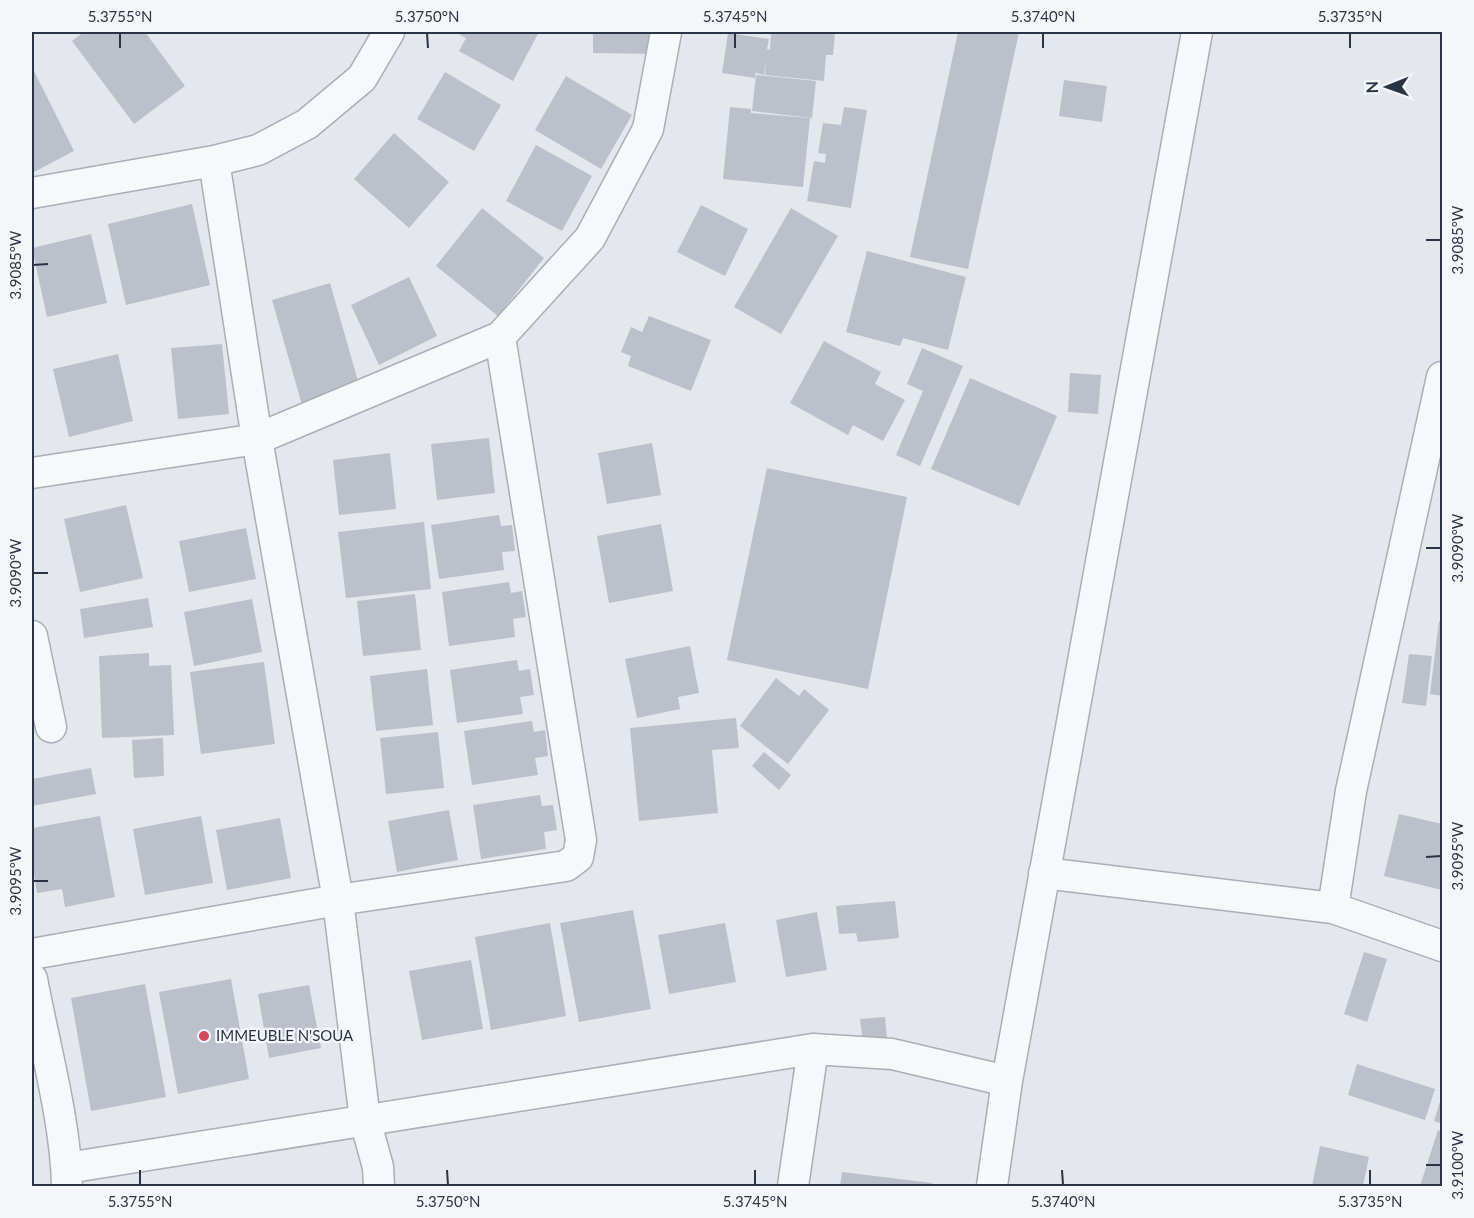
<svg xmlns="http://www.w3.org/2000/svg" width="1474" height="1218" viewBox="0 0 1474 1218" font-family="Lato,sans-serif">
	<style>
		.building { fill: #bbc0ca }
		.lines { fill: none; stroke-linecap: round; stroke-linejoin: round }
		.street-casing { stroke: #a9aeb7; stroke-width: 33 }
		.street { stroke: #f7f8fa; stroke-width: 30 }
		.ticks { fill: none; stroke: #2b3445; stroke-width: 2 }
		.poi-dot { fill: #d1495b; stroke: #f4f6f9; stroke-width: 2 }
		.labels { text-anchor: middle; stroke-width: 4.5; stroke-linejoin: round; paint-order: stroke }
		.poi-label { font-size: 15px; fill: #2b3445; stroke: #f4f6f9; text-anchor: start }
		.neatline { fill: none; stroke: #2b3445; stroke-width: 2 }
		.ticks-label { font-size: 15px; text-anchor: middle; fill: #2b3445 }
	</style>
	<rect width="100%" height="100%" fill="#e4e7ec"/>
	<path class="building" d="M84 32H145L185 86 134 124 72 41Z
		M455 32H539L513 81 459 51 466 38Z
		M593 32H660V54L593 53Z
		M771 32H835L833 55H826L824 81 765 75 766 59 764 75 756 73V70L755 78 722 73 728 33 769 39 767 49 770 50Z
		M958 32H1019L968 269 910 257Z
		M32 67 74 151 32 173Z
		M445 72 501 105 474 151 417 119Z
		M756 75 816 81 812 118 752 111Z
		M566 76 632 115 601 169 535 130Z
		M1064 80 1107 86 1102 122 1059 116Z
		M730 107 751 109V113L810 118 803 187 723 179Z
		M844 107 867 110 851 208 807 201 814 161 825 163 826 154 818 153 823 123 841 125Z
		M394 133 449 182 409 228 354 179Z
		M536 145 592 176 562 231 506 201Z
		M192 204 210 285 126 305 108 224Z
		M701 205 748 229 725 276 677 252Z
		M482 208 544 258 498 316 436 266Z
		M791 208 838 236 781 334 734 307Z
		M91 234 107 303 47 317 32 248Z
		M867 251 966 277 948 350 903 338 900 346 846 332Z
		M409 277 437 336 379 365 351 305Z
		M330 283 362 395 304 412 272 300Z
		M649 316 711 340 691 391 628 366 631 356 621 352 631 327 642 332Z
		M824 341 881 372 875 384 905 400 883 441 853 425 848 435 790 403Z
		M222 344 229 414 178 419 171 348Z
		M922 348 963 366 920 466 896 455 923 391 907 384Z
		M118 354 133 421 69 437 53 369Z
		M1070 373 1101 375 1098 414 1068 412Z
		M970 378 1057 416 1019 506 931 469Z
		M489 438 495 493 437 500 431 444Z
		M652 443 661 495 607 504 598 453Z
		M390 453 396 509 339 515 333 460Z
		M767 468 907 497 868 689 727 660Z
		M126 505 143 578 80 592 64 519Z
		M499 515 501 526 512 525 515 551 502 552 504 570 439 579 431 525Z
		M424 522 431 589 346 598 338 532Z
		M661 524 673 591 609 603 597 536Z
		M246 528 256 579 189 592 179 541Z
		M509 582 511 593 522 591 526 617 513 619 515 637 449 646 442 592Z
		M415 594 421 650 363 656 357 601Z
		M148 598 153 627 84 638 80 609Z
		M252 599 262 652 194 666 184 612Z
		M1439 621 1442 622V696L1430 694Z
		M690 646 699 693 678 697 680 709 637 718 625 659Z
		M149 653V666L171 665 174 735 102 738 99 656Z
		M1409 654 1432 656 1426 706 1402 703Z
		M517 660 519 671 530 669 534 695 520 697 523 714 457 723 450 670Z
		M264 662 275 744 201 754 190 672Z
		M427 669 433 725 376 731 370 676Z
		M776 678 799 696 804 689 829 710 788 764 740 726Z
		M736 718 739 748 712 750 718 813 639 821 630 728Z
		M532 721 534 732 545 730 548 756 535 758 538 775 472 785 464 731Z
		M438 732 444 788 386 794 380 738Z
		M163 738 164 776 134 778 132 740Z
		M764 752 791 775 779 790 752 766Z
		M91 768 96 794 32 806V779Z
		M540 795 542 806 553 805 557 830 544 832 546 849 481 859 473 805Z
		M449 810 458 860 397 872 388 821Z
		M1399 814 1442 824V890L1384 876Z
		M100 816 115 897 65 907 62 889 37 893 32 862V828Z
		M201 816 213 883 145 895 133 829Z
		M280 818 291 878 227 890 216 830Z
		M895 901 899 938 858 942 856 933 839 934 836 906Z
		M633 910 651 1009 579 1022 560 923Z
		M817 912 827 970 786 977 776 920Z
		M550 923 566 1016 491 1030 475 937Z
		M725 923 736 982 669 994 658 935Z
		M1364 952 1387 959 1367 1022 1344 1014Z
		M471 960 483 1029 422 1040 409 971Z
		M231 979 249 1079 178 1094 159 992Z
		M145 984 166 1097 91 1111 71 998Z
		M309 985 321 1048 269 1058 258 994Z
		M885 1017 887 1039 863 1042 860 1019Z
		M1357 1064 1435 1089 1425 1120 1348 1095Z
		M1442 1095V1124L1434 1121Z
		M1438 1130 1442 1132V1186H1420Z
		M1320 1146 1369 1157 1363 1186H1312Z
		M842 1172 932 1183V1186H840Z"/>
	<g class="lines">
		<defs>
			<path id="street" d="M214 161 257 439 338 900 365 1120 378 1167 379 1186
				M32 193 214 161 258 150 307 124 362 78 389 32
				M32 473 257 439 500 337 590 238 648 129 666 32
				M32 636 51 727
				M1044 873 1333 908 1351 791 1442 377
				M1333 908 1442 946
				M32 954 338 900 566 866 578 857 581 840 500 337
				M32 979C44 1044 66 1122 67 1186
				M67 1168 813 1049 892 1054 1007 1081
				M793 1186 813 1049
				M992 1186 1007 1081 1197 32"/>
		</defs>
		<use href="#street" class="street-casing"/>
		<use href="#street" class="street"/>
	</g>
	<path class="ticks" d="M120 33V48M427 33 428 48M735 33V48M1043 33V48M1350 33V48M1426 240H1441M33 265 48 264M1426 548H1441M33 573H48M1426 857 1441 856M33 881H48M1426 1165H1441M140 1170V1185M447 1170 448 1185M755 1170V1185M1062 1170 1063 1185M1370 1170V1185"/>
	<circle class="poi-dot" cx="204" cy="1036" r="6"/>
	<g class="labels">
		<g class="poi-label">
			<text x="216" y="1041">IMMEUBLE N'SOUA</text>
		</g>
	</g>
	<rect width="1474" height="1218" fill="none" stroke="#f4f6f9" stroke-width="66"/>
	<g transform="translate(1387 87) rotate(269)" stroke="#f4f6f9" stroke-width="4.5" paint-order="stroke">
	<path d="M0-4.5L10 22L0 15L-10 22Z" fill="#2b3445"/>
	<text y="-9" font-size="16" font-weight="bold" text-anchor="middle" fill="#2b3445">N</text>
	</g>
	<rect x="33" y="33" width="1408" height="1152" class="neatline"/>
	<g class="ticks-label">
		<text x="120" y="22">5.3755°N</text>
		<text x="427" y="22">5.3750°N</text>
		<text x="735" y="22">5.3745°N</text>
		<text x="1043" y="22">5.3740°N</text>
		<text x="1350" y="22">5.3735°N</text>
		<text transform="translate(1458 240) rotate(-90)" y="5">3.9085°W</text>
		<text transform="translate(16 265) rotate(-90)" y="5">3.9085°W</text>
		<text transform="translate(1458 548) rotate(-90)" y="5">3.9090°W</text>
		<text transform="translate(16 573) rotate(-90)" y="5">3.9090°W</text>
		<text transform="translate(1458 856) rotate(-90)" y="5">3.9095°W</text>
		<text transform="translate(16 881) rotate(-90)" y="5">3.9095°W</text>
		<text transform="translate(1458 1165) rotate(-90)" y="5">3.9100°W</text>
		<text x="140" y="1207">5.3755°N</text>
		<text x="448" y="1207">5.3750°N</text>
		<text x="755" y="1207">5.3745°N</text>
		<text x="1063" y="1207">5.3740°N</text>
		<text x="1370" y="1207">5.3735°N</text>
	</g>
</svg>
